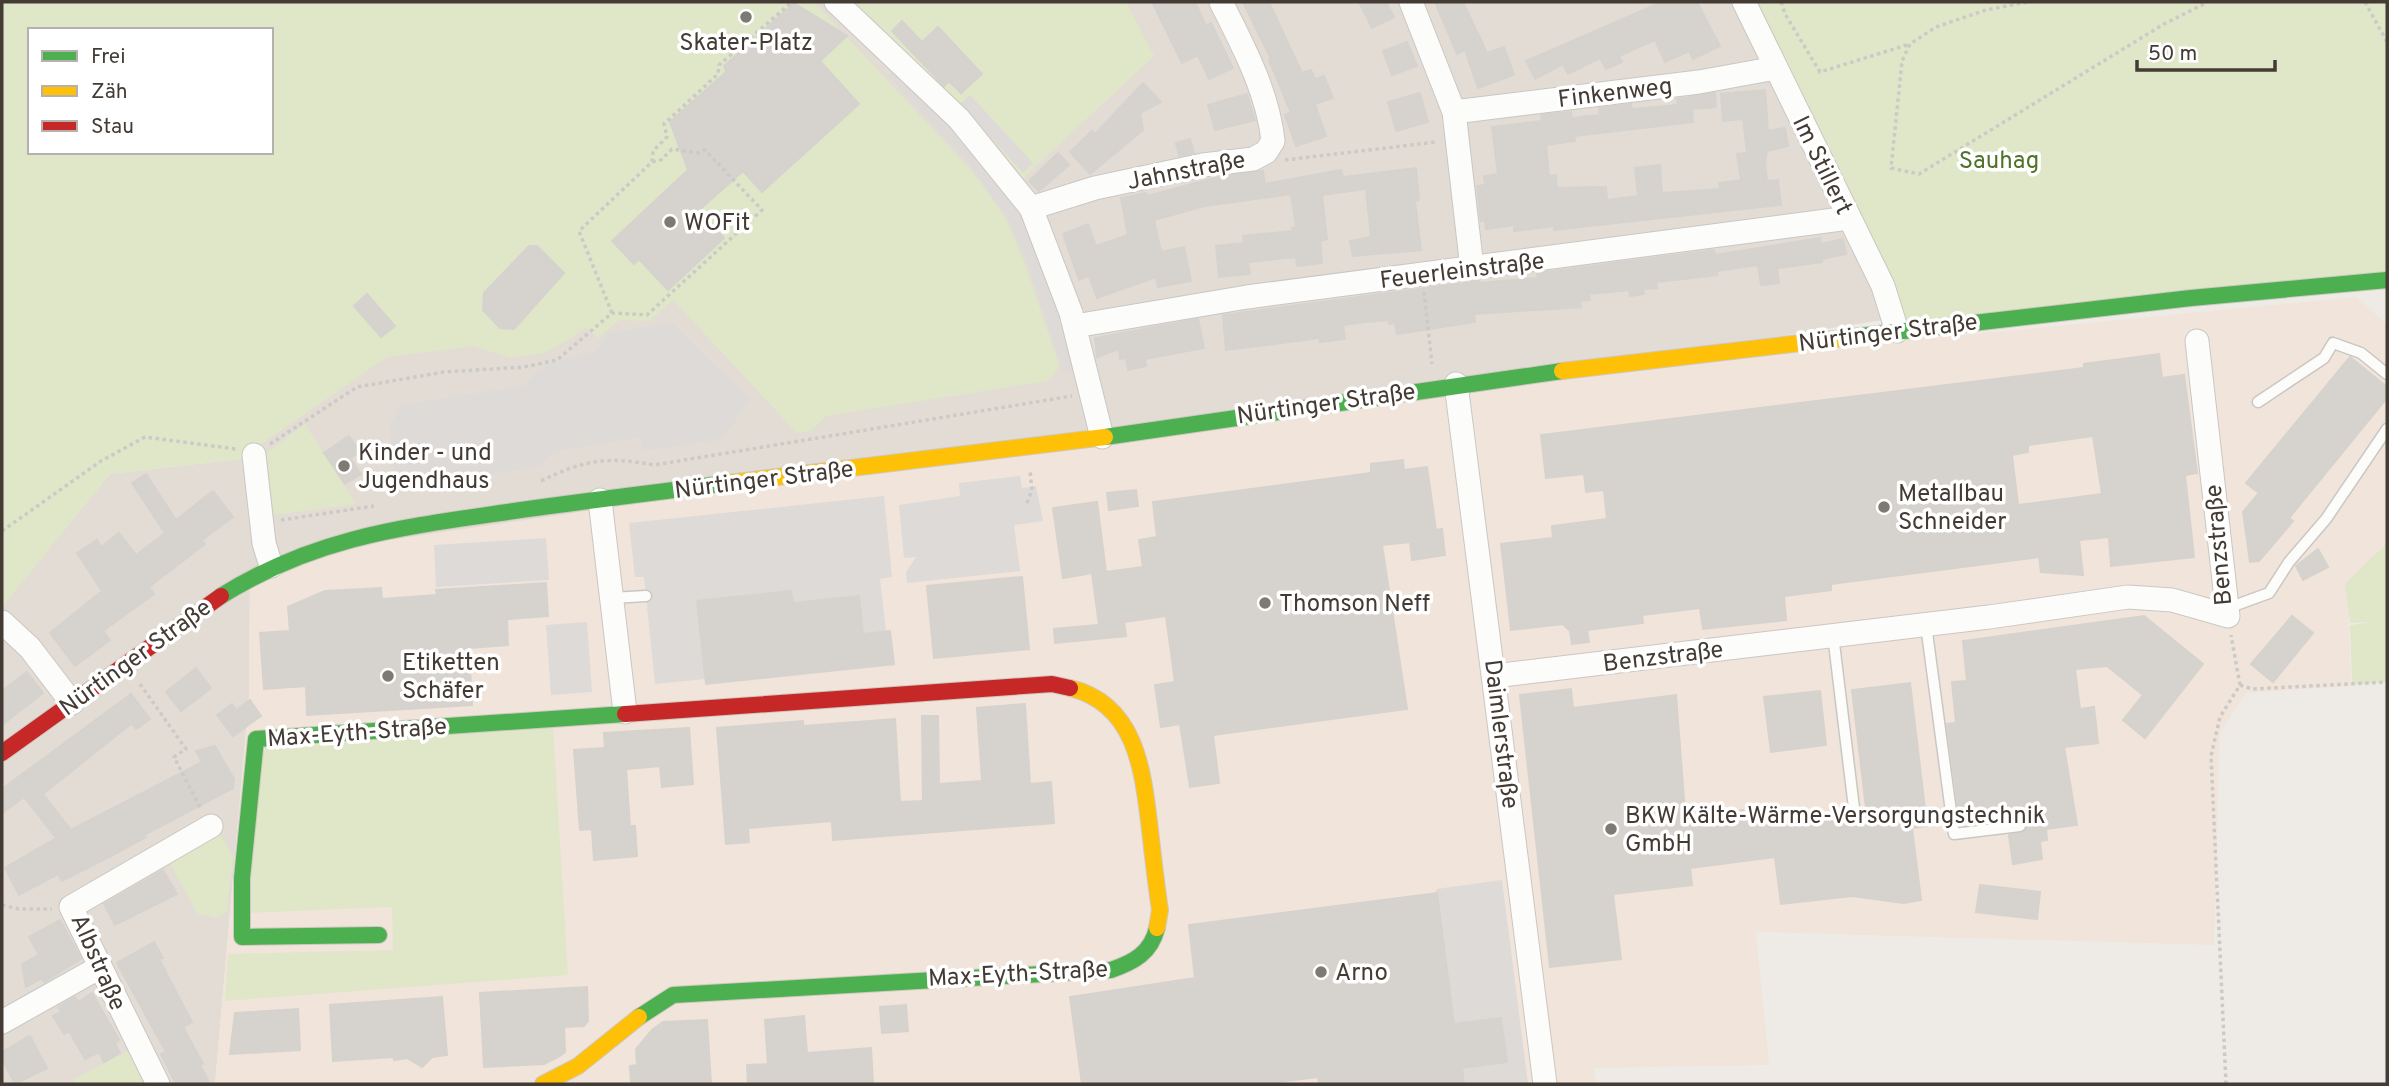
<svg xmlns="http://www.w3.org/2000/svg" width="2389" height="1086" viewBox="0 0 2389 1086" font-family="Overpass,sans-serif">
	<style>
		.residential { fill: #e2dcd5 }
		.commercial { fill: #f1e4da }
		.green { fill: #dfe7c8; fill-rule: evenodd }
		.parking { fill: #dddad8 }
		.building { fill: #d6d2ce; stroke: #d6d2cd; stroke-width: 2; fill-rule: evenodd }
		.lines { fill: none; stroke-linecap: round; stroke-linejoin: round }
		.lane-casing { stroke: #cac7c3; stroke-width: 13 }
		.street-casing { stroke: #cac7c3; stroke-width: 25 }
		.fast-casing { stroke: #cfc8c0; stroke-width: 18 }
		.slow-casing { stroke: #cfc8c0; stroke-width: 18 }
		.jam-casing { stroke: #cfc8c0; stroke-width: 18 }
		.path { stroke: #cccac6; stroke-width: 3.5; stroke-dasharray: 3.5 3.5; stroke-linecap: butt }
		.lane { stroke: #fcfcfb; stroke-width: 10 }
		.street { stroke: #fcfcfb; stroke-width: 23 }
		.fast { stroke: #4caf50; stroke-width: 16 }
		.slow { stroke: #ffc107; stroke-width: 16 }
		.jam { stroke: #c62828; stroke-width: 16 }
		.poi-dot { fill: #7f7973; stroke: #fff; stroke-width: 2.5 }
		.labels { text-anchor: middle; stroke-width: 7; stroke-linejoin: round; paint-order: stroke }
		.poi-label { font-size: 24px; fill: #433b34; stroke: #fff; text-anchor: start }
		.street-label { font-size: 24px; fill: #433b34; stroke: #fff }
		.park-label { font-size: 24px; fill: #50722b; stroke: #fff }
	</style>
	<rect width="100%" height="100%" fill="#eeebe7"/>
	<path class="residential" d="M369 2H1744L1895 318 250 578 249 696 215 1084H2V605L110 474 240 459 271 152Z"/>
	<path class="commercial" d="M2356 297 2387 324V553L2348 596 2351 686 2246 693 2220 733 2214 945 1756 932 1769 1065 1594 1068 1596 1084H215L249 696 250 578 306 552 1456 384Z"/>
	<path class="green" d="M2 2H814L972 171 997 205 1008 223 1027 270 1059 365 1055 374 1047 381 826 416 811 431 797 433 673 300 649 321 619 320 598 338 586 327 572 338 544 353 511 358 473 346 387 357 240 459 110 474 3 606ZM30 30H271V152H30Z
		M849 2H1126L1154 56 1022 179 1002 151 958 103Z
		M1744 2H2387V271L1897 331Z
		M305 424 356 504 274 515 266 453Z
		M2387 543V682L2352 685 2350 625 2373 622 2350 623 2345 584Z
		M553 726 568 975 225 1001 228 954 393 950 392 907 248 913 263 749Z
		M217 829 233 857 227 911 216 918 197 913 166 856Z
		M131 1049 149 1084H76L73 1080Z"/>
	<path class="parking" d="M898 68 998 179 1021 215 1041 261 1074 370 1064 373 1029 266 1010 222 969 164 889 76Z
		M970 95 1033 163 1023 173 960 104Z
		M672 323 750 399 722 439 642 451 640 437 552 452 540 466 396 489 390 426 401 405 523 386 536 372 558 361 597 351 609 333Z
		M1020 476 1022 488 1036 486 1043 521 1014 525 1020 571 907 583 906 572 916 557 904 558 899 505 960 496 959 483Z
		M884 496 892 577 880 579 886 631 863 634 793 603 791 591 697 602 705 679 655 684 644 577H635L629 523Z
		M546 538 549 580 436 587 434 545Z
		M587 622 592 692 551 695 546 625Z
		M1502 880 1528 1084H1464L1461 1069 1507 1062 1502 1019 1454 1024 1435 894 1437 889Z"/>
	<path class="building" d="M1152 2H1195L1206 26 1211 23 1233 68 1209 79 1198 55 1182 63Z
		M1243 2H1269L1302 73 1311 70 1315 79 1324 76 1333 98 1315 104 1326 136 1296 146 1285 115 1291 113 1269 60 1271 59Z
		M1359 2H1386L1394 17 1372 28Z
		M1435 2H1463L1487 53 1504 47 1514 75 1478 88 1465 50 1457 54Z
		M1662 2H1697L1720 46 1693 59 1689 51 1665 62 1655 40 1619 56 1622 62 1606 69 1600 58 1568 74 1563 64 1535 79 1526 61Z
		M794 3 847 36 820 61 859 104 762 192 743 171 699 210 724 238 668 290 639 259 634 264 612 241 688 170 670 122 726 72 724 66Z
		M902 21 922 42 938 27 982 74 961 93 949 81 944 86 892 31Z
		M1407 42 1417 66 1392 75 1383 51Z
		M1143 83 1161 102 1140 113 1143 130 1090 174 1070 152 1092 131 1095 134Z
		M1765 90 1768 131 1785 128 1788 146 1767 151 1765 162 1767 181 1778 180 1781 205 1554 230V226L1514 231V225L1486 229 1485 220 1481 221 1477 186 1485 185 1484 176 1498 174 1492 127 1542 121 1541 115 1571 112 1572 118 1600 115 1599 108 1631 104 1632 109 1678 105 1677 99 1715 93 1716 107 1692 109 1693 122 1574 136 1575 141 1546 145 1549 176 1556 175 1557 188 1606 187 1607 200 1638 196 1635 168 1660 165 1662 193 1720 189 1719 183 1741 180 1737 154 1747 153 1743 119 1723 121 1721 94Z
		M1420 93 1428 122 1396 131 1388 102Z
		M1247 94 1255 120 1215 130 1208 105Z
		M1190 139 1194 153 1179 156 1176 143Z
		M1058 153 1069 165 1039 191 1029 181Z
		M1416 168 1419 200 1415 201 1421 250 1353 256 1350 241 1371 237 1366 189 1322 195 1327 239 1320 241 1322 263 1297 266 1296 257 1248 262 1250 274 1219 277 1216 246 1244 243 1243 236 1293 231 1292 228 1296 227 1291 194 1205 206 1154 220 1161 252 1184 247 1191 281 1158 287 1156 277 1097 298 1089 276 1079 280 1063 234 1088 224 1096 246 1128 235 1121 198 1146 193 1147 196 1214 178 1263 171 1265 184 1341 170 1343 177Z
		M1820 238 1821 244 1843 239 1846 254 1822 259V262L1777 268 1779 283 1761 285 1758 265 1717 271V275L1656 282 1657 288 1643 289 1644 294 1630 296 1629 290 1589 294 1590 300 1580 301 1581 307 1474 314 1475 322 1397 334 1395 323 1389 324V320L1366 322 1343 325 1345 339 1320 342V338L1226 350 1223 315 1479 281V283L1538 278 1537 273 1714 250 1715 255Z
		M529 246H537L564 273 514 329 500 328 483 310 484 293Z
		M367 294 395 326 381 337 354 306Z
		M1198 319 1204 348 1145 359 1146 366 1128 370 1126 358 1120 359 1119 349 1097 357 1095 338Z
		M2159 354 2162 378 2184 375 2197 473 2185 475 2194 557 2111 566 2109 537 2079 540 2083 575 2041 572 2039 557 1831 584V590L1784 596 1786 620 1703 629 1700 608 1642 615 1643 623 1587 630 1589 642 1572 644 1570 631 1563 624 1511 630 1501 544 1553 538 1552 526 1607 519 1604 490 1586 492 1584 474 1546 478 1541 435 2084 368V364ZM2093 436 2102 494 2018 505 2012 455 2028 452V445Z
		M2350 357 2387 387V398L2289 518 2293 521 2259 561 2250 562 2243 512 2259 493 2246 483Z
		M349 436 360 452 350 458 361 474 345 484 324 453Z
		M1403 460 1404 470 1427 467 1436 530 1442 529 1445 555 1412 560 1410 542 1382 545 1407 709 1213 735 1219 783 1190 787 1180 724 1161 727 1155 685 1175 682 1166 616 1124 622 1126 636 1055 643 1054 629 1099 625 1092 573 1063 578 1053 508 1097 502 1106 572 1143 567 1139 540 1157 537 1153 502 1371 473V464Z
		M146 474 176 520 213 491 233 517 202 540 205 544 149 587 154 594 103 631 110 640 75 666 50 633 102 591 77 553 97 540 101 547 119 533 136 555 165 533 132 483Z
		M1136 490 1138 506 1109 510 1107 493Z
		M2318 549 2328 567 2303 580 2296 566Z
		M1022 577 1029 649 934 658 927 586Z
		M546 583 548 616 507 619 508 645 469 648 472 705 307 715 306 686 264 689 260 633 290 631 288 607 325 591 381 588 382 599 437 595 436 590Z
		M791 591 793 603 859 596 863 634 890 631 894 664 706 684 697 601Z
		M2144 616 2203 664 2145 738 2123 720 2143 695 2107 666 2075 669 2080 709 2094 707 2098 743 2064 747 2077 825 2046 829 2047 840 2040 841 2042 859 2013 864 2009 835 2025 832 2026 821 2007 820 2005 808 1959 814 1947 724 1956 723 1952 682 1967 681 1963 641Z
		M2292 616 2313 633 2273 682 2251 664Z
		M196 668 211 688 181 711 166 692Z
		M27 672 43 693 2 725V691Z
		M1910 683 1927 826 1912 828 1921 900 1904 903 1852 896 1781 904 1775 857 1690 868 1692 885 1613 894 1621 959 1550 967 1520 695 1571 689 1573 708 1676 695 1686 825 1719 821 1718 813 1743 810 1744 816 1756 815 1757 822 1847 811 1852 815H1858L1866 808 1852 690Z
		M1820 691 1826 745 1771 752 1764 697Z
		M131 694 150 719 136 729 132 723 43 794 71 830 202 762 196 751 215 746 234 779 233 788 144 835 146 837 111 856 62 881 58 874 19 895 5 868 56 838 24 797 2 813V789Z
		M250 700 261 716 233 736 217 715 232 704 236 710Z
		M1025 704 1030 784 1051 782 1054 823 833 840 832 821 748 828 749 842 726 844 717 728 803 721V726L895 719 900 802 923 801 922 716H938L939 784 982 781 977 708Z
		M689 728 693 784 662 787 660 766 626 769 630 826H635L637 856 594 860 592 829 580 830 574 750 605 748 604 733Z
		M163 870 177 894 115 925 104 904Z
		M1980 885 2040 892 2037 919 1976 912Z
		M1437 893 1454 1024 1501 1018 1507 1062 1462 1068 1464 1084H1319L1318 1077 1263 1084H1082L1070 997 1195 978 1189 925Z
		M60 920 81 959 44 982 42 978 26 987 22 964 39 955 29 937Z
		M154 942 163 958 159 959 192 1022 183 1027 203 1064 200 1065 210 1084H176L161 1054 166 1052 117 963Z
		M587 987 588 1021 584 1026 564 1027 565 1052 560 1056 544 1064 484 1067 480 993Z
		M92 993 119 1040 115 1043 120 1053 104 1062 99 1052 85 1059 69 1031 64 1034 53 1016 61 1012 58 1007 75 997 78 1002Z
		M442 997 447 1055 432 1057 422 1067 407 1058 394 1060V1057L333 1061 330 1005Z
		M906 1005 908 1031 882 1033 880 1007Z
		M298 1009 300 1050 230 1054 235 1013Z
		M804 1016 807 1053 871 1048 873 1084H748L747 1065 768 1064 765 1020Z
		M707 1020 711 1084H631L630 1066 637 1065 636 1049 652 1030 663 1022Z
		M30 1036 47 1068 15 1084 2 1059V1052Z"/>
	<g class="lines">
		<defs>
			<path id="lane" d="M2258 402 2324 358 2333 343 2361 353 2387 374
				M612 598 646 596
				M2228 608 2269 593 2289 562 2326 519 2387 429
				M1926 625 1954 834 2020 826
				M1833 635 1854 808"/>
			<path id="street" d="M836 2 959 119 1031 208 1071 313 1102 437
				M1411 2 1454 112 1472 268
				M1744 2 1883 286 1897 331
				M1454 112 1699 82 1776 68
				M1031 208 1095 188 1203 165 1253 159 1266 152 1273 141C1268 92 1243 46 1221 2
				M1075 326 1247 297 1849 218
				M1456 384 1545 1084
				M254 455 264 543 271 566
				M600 500 625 712
				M2 622 30 648 72 703
				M1494 676 1989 617 2128 597 2172 600 2228 616 2197 341
				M2 1022 100 967
				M158 1084 71 907 211 826"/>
			<path id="fast" d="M1852 337 2191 298 2387 280
				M1105 437 1562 371
				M221 596C312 539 396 528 500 513 576 502 652 493 728 483
				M379 935 242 937V878L256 739 625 714
				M639 1017 673 995 1111 970C1134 962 1151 953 1157 928"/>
			<path id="slow" d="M1562 371 1852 337
				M728 483 1105 437
				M1070 688C1137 704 1143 772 1150 830 1153 857 1156 883 1160 910L1157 928
				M543 1084 578 1066 639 1017"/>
			<path id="jam" d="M625 714 1052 684 1070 688
				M2 753 221 596"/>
		</defs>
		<use href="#lane" class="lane-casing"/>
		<use href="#street" class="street-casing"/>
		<use href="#fast" class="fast-casing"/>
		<use href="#slow" class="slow-casing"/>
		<use href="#jam" class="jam-casing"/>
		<path class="path" d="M1781 2 1785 14 1820 72 1910 44
			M2027 2 1986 10 1936 27 1910 44 1902 61 1891 168 1919 174 2164 24 2208 2
			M2365 2 2387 42
			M1285 160 1436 142
			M1424 292 1432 364
			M612 313 579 231 652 162 653 151 667 137 664 124 718 74 719 65 792 2
			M270 444 357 387 444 372 524 367 557 360 612 313 647 315 762 210 705 150 699 153 672 149 661 160 652 162
			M541 481C584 460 607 456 654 465L1072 396
			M1027 503 1032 490 1030 471
			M281 520 374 506
			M2 531 101 461 145 437 236 449
			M140 684 186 749 174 757 201 809
			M2240 685 2252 689 2387 682
			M2 905 19 909H52
			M2226 1084 2211 756 2220 717 2240 685 2231 635"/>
		<use href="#lane" class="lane"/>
		<use href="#street" class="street"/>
		<use href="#fast" class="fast"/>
		<use href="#slow" class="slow"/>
		<use href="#jam" class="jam"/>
	</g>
	<g class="poi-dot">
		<circle cx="746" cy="17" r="7"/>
		<circle cx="670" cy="222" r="7"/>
		<circle cx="344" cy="466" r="7"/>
		<circle cx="1884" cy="507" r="7"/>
		<circle cx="1265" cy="603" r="7"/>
		<circle cx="388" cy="676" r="7"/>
		<circle cx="1611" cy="829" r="7"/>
		<circle cx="1321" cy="972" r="7"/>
	</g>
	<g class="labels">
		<g class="poi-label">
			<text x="746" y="50" text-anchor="middle">Skater-Platz</text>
			<text x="684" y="230">WOFit</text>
			<text x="358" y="460">Kinder - und<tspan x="358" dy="28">Jugendhaus</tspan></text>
			<text x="1898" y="501">Metallbau<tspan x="1898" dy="28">Schneider</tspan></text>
			<text x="1279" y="611">Thomson Neff</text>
			<text x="402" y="670">Etiketten<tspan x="402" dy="28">Schäfer</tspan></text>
			<text x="1625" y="823">BKW Kälte-Wärme-Versorgungstechnik<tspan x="1625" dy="28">GmbH</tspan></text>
			<text x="1335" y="980">Arno</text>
		</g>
		<g class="street-label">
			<text transform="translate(1615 92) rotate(-7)" y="8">Finkenweg</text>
			<text transform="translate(1823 165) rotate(64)" y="8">Im Stillert</text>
			<text transform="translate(1186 170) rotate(-11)" y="8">Jahnstraße</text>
			<text transform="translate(1462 270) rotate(-7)" y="8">Feuerleinstraße</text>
			<text transform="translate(1888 332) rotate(-7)" y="8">Nürtinger Straße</text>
			<text transform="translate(1326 403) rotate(-8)" y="8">Nürtinger Straße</text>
			<text transform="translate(764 479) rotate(-7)" y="8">Nürtinger Straße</text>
			<text transform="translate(2218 545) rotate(-95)" y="8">Benzstraße</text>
			<text transform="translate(1663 656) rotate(-7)" y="8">Benzstraße</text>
			<text transform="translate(135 657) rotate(-36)" y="8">Nürtinger Straße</text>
			<text transform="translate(357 732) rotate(-4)" y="8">Max-Eyth-Straße</text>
			<text transform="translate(1502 734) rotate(83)" y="8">Daimlerstraße</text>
			<text transform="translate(99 962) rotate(66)" y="8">Albstraße</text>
			<text transform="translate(1018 973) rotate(-3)" y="8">Max-Eyth-Straße</text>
		</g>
		<g class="park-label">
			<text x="1999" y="168">Sauhag</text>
		</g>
	</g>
	<rect width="2389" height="1086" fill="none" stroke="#433b34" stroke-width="7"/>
	<rect x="28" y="28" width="245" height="126" fill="#ffffff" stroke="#b4b1ae" stroke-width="2"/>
	<rect x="42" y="51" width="35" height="10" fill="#4caf50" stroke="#b4b1ae" stroke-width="2"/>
	<text x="91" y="63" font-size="21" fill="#433b34">Frei</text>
	<rect x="42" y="86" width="35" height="10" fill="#ffc107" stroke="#b4b1ae" stroke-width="2"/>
	<text x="91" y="98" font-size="21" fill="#433b34">Zäh</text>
	<rect x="42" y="121" width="35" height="10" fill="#c62828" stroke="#b4b1ae" stroke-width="2"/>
	<text x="91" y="133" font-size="21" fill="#433b34">Stau</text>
	<path d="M2137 60v10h138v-10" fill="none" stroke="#433b34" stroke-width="3.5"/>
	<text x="2148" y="60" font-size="21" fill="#433b34" stroke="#ffffff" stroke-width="5" paint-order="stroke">50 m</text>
</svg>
